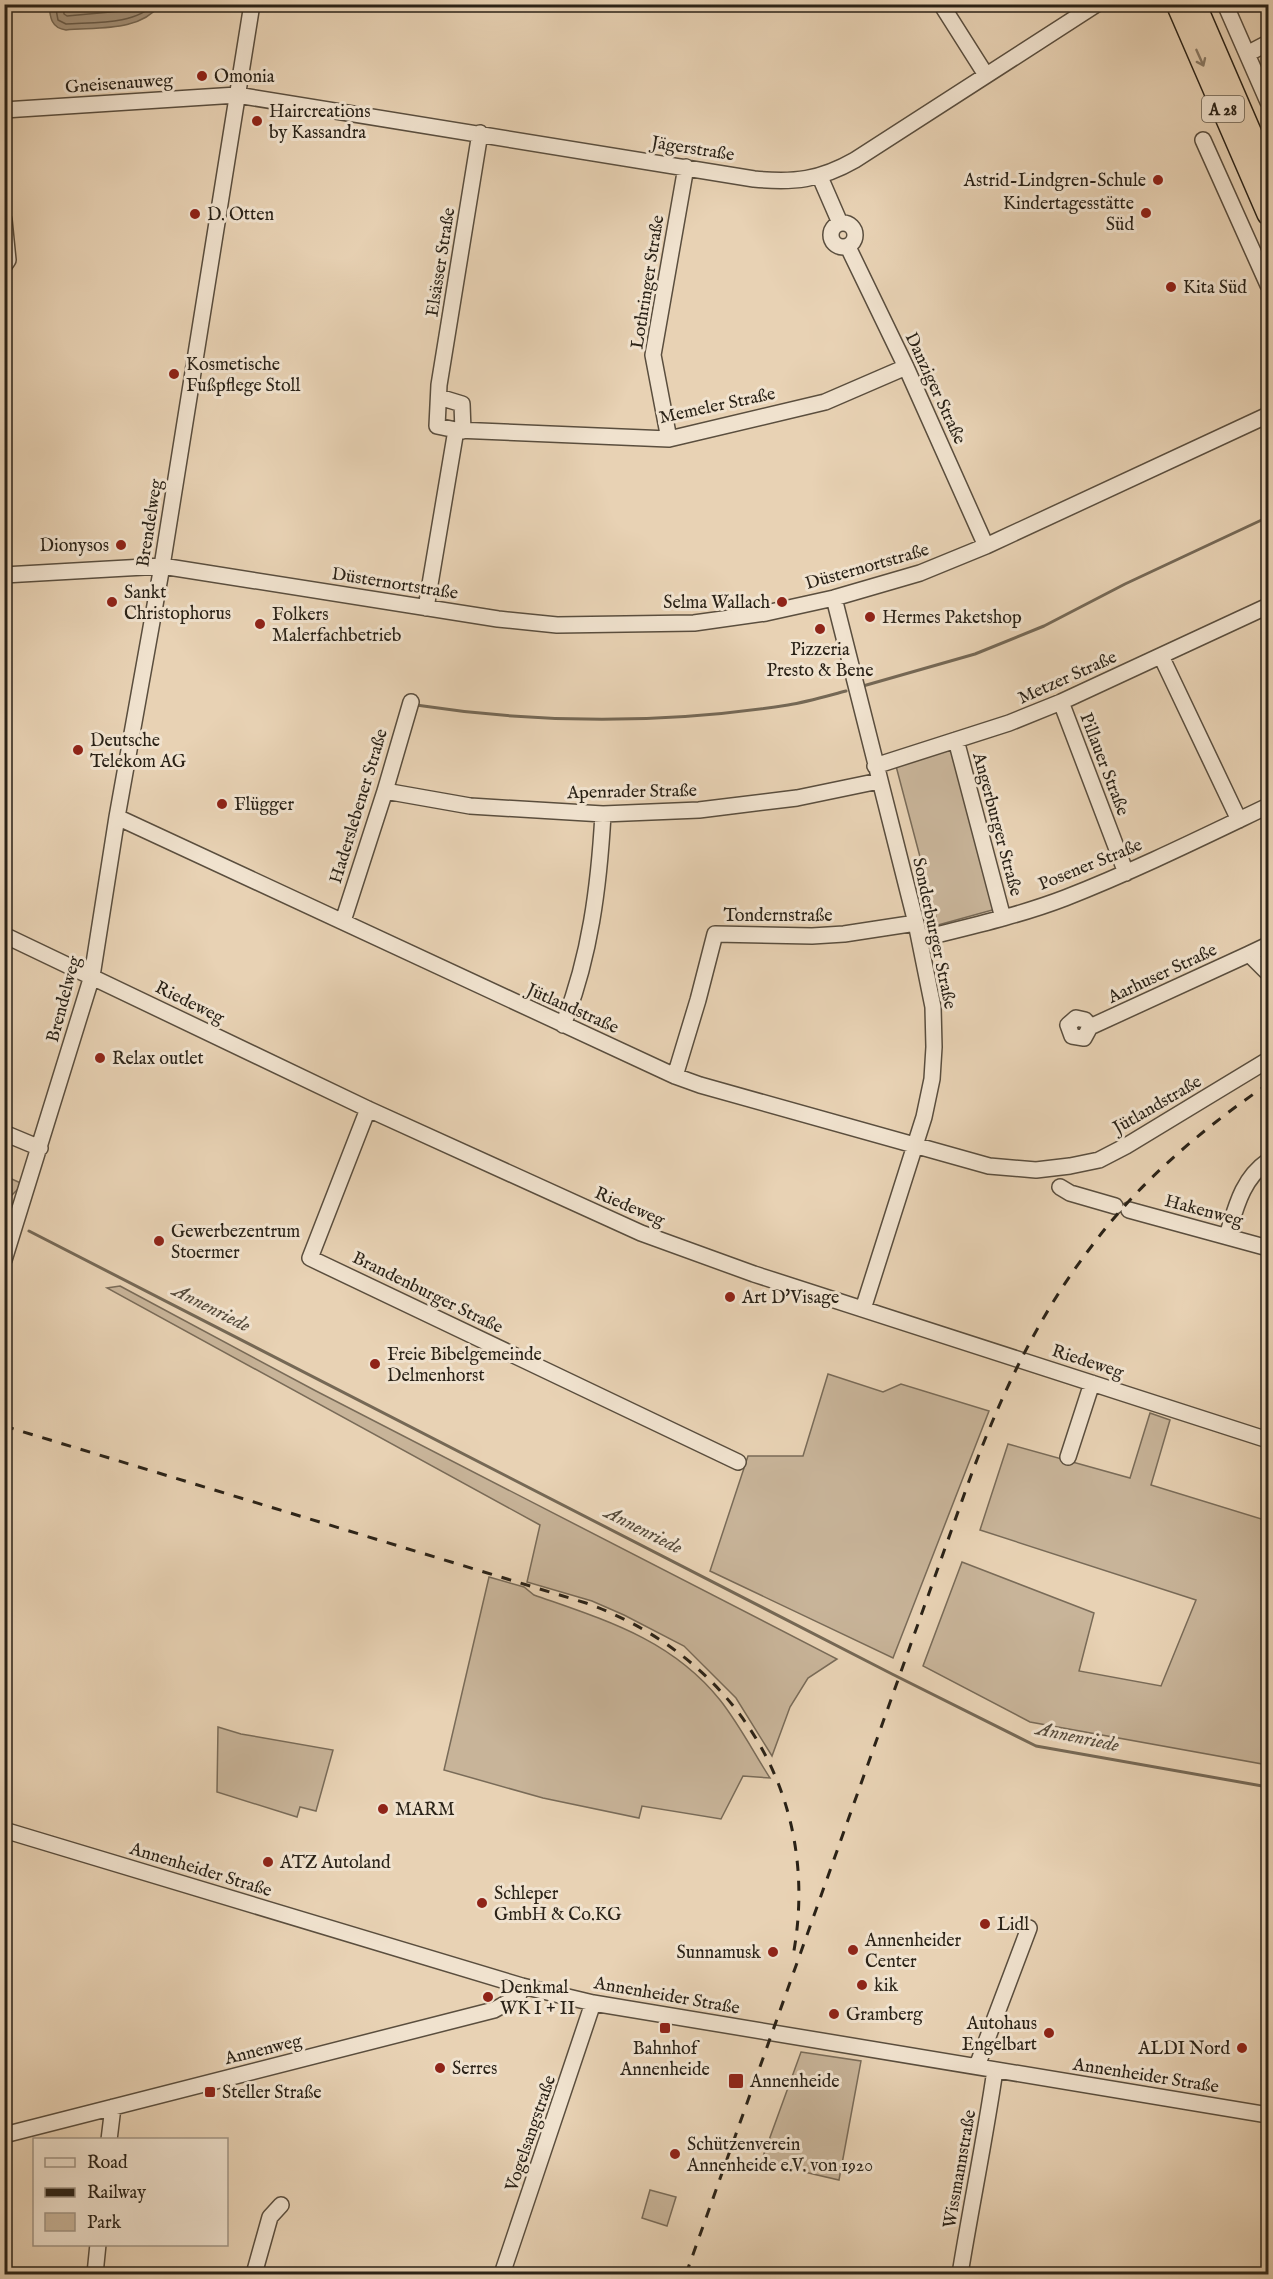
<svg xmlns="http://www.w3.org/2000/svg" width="1273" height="2279" viewBox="0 0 1273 2279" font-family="'IM FELL English',serif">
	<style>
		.green { fill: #c8b499; stroke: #796b58; stroke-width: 1.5 }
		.water { fill: #a7967f; stroke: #756855; stroke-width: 1.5 }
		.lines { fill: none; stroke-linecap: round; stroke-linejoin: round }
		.shore { stroke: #685c4b; stroke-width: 1.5 }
		.stream { stroke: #756855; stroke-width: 3 }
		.minor-casing { stroke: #5a4e3e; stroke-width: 18 }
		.highway-casing { stroke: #2a2217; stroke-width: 24 }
		.minor { stroke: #f0e2ce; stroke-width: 15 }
		.highway { stroke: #e8d2b4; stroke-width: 21 }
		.rail { stroke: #2a2217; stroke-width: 3; stroke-dasharray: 10 10; stroke-linecap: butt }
		.oneway { stroke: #897a66 }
		.poi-dot { fill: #8f2418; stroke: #f0e2ce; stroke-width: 2 }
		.labels { text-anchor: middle; stroke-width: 6; stroke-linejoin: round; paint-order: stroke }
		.shield { fill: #f0e2ce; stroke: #655c4e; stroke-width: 1.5 }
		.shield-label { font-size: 16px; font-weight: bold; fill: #2a2217 }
		.poi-label { font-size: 18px; fill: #2a2217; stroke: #f0e2ce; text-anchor: start }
		.street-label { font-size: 18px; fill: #2a2217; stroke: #f0e2ce }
		.water-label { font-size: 20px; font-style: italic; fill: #564b3b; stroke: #f0e2ce }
	</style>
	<rect width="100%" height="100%" fill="#e8d2b4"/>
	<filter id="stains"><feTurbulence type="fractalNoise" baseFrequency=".00333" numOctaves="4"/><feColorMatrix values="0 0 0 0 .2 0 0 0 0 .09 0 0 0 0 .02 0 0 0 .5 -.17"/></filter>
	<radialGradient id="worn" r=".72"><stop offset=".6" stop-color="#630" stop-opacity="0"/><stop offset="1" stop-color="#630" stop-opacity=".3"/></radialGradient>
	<path class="green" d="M951 749 996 909 938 925 896 766Z
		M5 1176 23 1184 5 1202Z
		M120 1286 316 1391 837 1659 808 1678 790 1707 772 1756 736 1698 684 1646 624 1615 592 1601 527 1582 540 1525 107 1288Z
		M828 1374 883 1392 901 1384 989 1411 893 1658 710 1571 748 1456H803Z
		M1150 1413 1170 1420 1151 1485 1268 1521V1765L1030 1722 923 1666 962 1562 1094 1613 1079 1671 1161 1686 1196 1600 980 1530 1008 1444 1130 1478Z
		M489 1577 524 1587 534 1595C605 1620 671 1639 720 1700 739 1724 754 1753 770 1778L743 1776 721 1819 642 1806 639 1818 543 1798 444 1770Z
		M218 1727 241 1734 333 1750 316 1811 300 1807 297 1817 217 1792Z
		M801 2052 861 2061 839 2180 761 2162Z
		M650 2190 676 2197 667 2226 642 2218Z"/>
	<path class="water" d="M49 5V4L160 5C139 32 98 27 66 30 51 28 50 17 49 5Z"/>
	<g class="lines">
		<path class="shore" d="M55 4 58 20 66 24C90 22 137 25 153 4
			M63 4 64 14 67 16 132 10 143 4"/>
		<path class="stream" d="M863 686 975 654 1044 626 1125 584 1268 517
			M416 705C539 724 665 724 788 705 807 702 827 696 846 691
			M4 1220 6 1221
			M29 1231 892 1674 1036 1746 1268 1787"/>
		<defs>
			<path id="minor" d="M941 4 986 75
				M1225 4 1268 102
				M1247 54 1268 43
				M4 110 237 95 754 179C794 183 820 180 855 160L1097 4
				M1203 140 1268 285
				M820 177 840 223
				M4 220 8 260 4 266
				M831 235a12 12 0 1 1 24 0a12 12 0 1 1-24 0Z
				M848 247 906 367 986 546
				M439 397 462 404 463 431
				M456 430 669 439 825 402 906 367
				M669 439 653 355 686 167
				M4 575 162 566 498 619 557 625 694 623 766 613 834 598 920 573 986 546 1268 415
				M834 598 916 923 933 1007 934 1047 932 1079 924 1117 863 1309
				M426 608 456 430 437 426 439 385 480 133
				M1161 656 1239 820
				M1061 702 1126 873
				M956 740 1003 918
				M875 766 1009 723 1061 702 1268 606
				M385 791 470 806 603 814 699 810 797 798 879 781
				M117 817 675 1076 700 1085 989 1166 1036 1170 1070 1166 1099 1160 1126 1146 1268 1060
				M343 921 385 791 411 702
				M4 935 368 1109 641 1233 754 1274 1268 1440
				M920 939C968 927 1018 916 1065 898 1134 871 1201 838 1268 806
				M1249 954 1268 945
				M563 1025C590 958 599 886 603 814
				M1090 1027 1085 1020 1076 1018 1068 1025 1072 1036 1084 1038 1090 1027 1249 954 1268 973
				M675 1076 698 1000 715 934 812 936 844 934 916 923
				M368 1109 310 1258 738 1462
				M4 1133 40 1148
				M1060 1187 1070 1193 1115 1206
				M1129 1210 1268 1248
				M1227 1236C1236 1207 1242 1179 1268 1161
				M4 1260 92 976 117 817 162 566 252 4
				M1068 1457 1092 1383
				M4 1830 522 1986 593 2003 1268 2115
				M977 2066 1029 1928
				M4 2135 494 2010 518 1997 522 1986
				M109 2140 113 2107
				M95 2274 98 2244
				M254 2274 270 2217 281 2205
				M502 2274 593 2003
				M960 2274C971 2206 985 2139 995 2070"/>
			<path id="highway" d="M1177 4 1268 214
				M1195 4 1268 173"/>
		</defs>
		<use href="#minor" class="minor-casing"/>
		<use href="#highway" class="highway-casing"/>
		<use href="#minor" class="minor"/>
		<use href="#highway" class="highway"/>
		<path class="rail" d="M4 1426 586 1603C736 1657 823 1797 793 1956
			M686 2274 969 1481C999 1399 1037 1317 1091 1247 1139 1182 1202 1129 1268 1084"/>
	</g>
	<defs><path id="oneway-shaft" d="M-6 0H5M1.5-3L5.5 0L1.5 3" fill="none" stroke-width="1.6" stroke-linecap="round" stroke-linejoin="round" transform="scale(1.5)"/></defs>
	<use class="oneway" href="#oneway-shaft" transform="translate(1200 58) rotate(66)"/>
	<g class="poi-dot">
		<circle cx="202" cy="76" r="6"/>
		<circle cx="257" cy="121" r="6"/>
		<circle cx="1158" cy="180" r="6"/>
		<circle cx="1146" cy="213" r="6"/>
		<circle cx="195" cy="214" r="6"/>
		<circle cx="1171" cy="287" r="6"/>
		<circle cx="174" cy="374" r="6"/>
		<circle cx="121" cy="545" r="6"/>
		<circle cx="112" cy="602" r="6"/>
		<circle cx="782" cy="602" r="6"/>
		<circle cx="870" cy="617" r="6"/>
		<circle cx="260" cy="624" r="6"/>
		<circle cx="820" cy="629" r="6"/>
		<circle cx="78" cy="750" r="6"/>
		<circle cx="222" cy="804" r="6"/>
		<circle cx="100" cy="1058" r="6"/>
		<circle cx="159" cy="1241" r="6"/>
		<circle cx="730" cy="1297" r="6"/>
		<circle cx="375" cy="1364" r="6"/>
		<circle cx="383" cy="1809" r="6"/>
		<circle cx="268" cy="1862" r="6"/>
		<circle cx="482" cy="1903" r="6"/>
		<circle cx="985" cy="1924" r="6"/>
		<circle cx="853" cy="1950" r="6"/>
		<circle cx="773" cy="1952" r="6"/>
		<circle cx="862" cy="1985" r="6"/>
		<circle cx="488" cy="1997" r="6"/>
		<circle cx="834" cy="2014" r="6"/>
		<rect x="659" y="2022" width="12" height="12" rx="3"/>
		<circle cx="1049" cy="2033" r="6"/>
		<circle cx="1242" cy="2048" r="6"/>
		<circle cx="440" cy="2068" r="6"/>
		<rect x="728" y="2073" width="16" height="16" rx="3"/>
		<rect x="204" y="2086" width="12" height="12" rx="3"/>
		<circle cx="675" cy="2154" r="6"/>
	</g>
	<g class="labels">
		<rect class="shield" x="1202" y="96" width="42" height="26" rx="4.5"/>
		<g class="shield-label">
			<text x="1223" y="115">A 28</text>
		</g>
		<g class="poi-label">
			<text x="214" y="82">Omonia</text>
			<text x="269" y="117">Haircreations<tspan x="269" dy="21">by Kassandra</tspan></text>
			<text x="1146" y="186" text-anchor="end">Astrid-Lindgren-Schule</text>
			<text x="1134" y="209" text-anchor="end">Kindertagesstätte<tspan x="1134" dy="21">Süd</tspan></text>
			<text x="207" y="220">D. Otten</text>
			<text x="1183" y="293">Kita Süd</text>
			<text x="186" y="370">Kosmetische<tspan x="186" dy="21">Fußpflege Stoll</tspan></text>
			<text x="109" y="551" text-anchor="end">Dionysos</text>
			<text x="124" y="598">Sankt<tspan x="124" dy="21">Christophorus</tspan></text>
			<text x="770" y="608" text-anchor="end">Selma Wallach</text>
			<text x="272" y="620">Folkers<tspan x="272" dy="21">Malerfachbetrieb</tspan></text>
			<text x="882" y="623">Hermes Paketshop</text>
			<text x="820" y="655" text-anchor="middle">Pizzeria<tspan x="820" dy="21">Presto &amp; Bene</tspan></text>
			<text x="90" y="746">Deutsche<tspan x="90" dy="21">Telekom AG</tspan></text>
			<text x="234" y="810">Flügger</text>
			<text x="112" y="1064">Relax outlet</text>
			<text x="171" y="1237">Gewerbezentrum<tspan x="171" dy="21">Stoermer</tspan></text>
			<text x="742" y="1303">Art D'Visage</text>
			<text x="387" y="1360">Freie Bibelgemeinde<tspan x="387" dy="21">Delmenhorst</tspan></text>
			<text x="395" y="1815">MARM</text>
			<text x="280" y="1868">ATZ Autoland</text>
			<text x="494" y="1899">Schleper<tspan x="494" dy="21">GmbH &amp; Co.KG</tspan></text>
			<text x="997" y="1930">Lidl</text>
			<text x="865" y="1946">Annenheider<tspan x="865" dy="21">Center</tspan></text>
			<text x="761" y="1958" text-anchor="end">Sunnamusk</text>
			<text x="874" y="1991">kik</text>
			<text x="500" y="1993">Denkmal<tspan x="500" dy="21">WK I + II</tspan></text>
			<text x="846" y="2020">Gramberg</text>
			<text x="1037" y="2029" text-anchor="end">Autohaus<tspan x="1037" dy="21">Engelbart</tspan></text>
			<text x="665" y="2054" text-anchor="middle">Bahnhof<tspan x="665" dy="21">Annenheide</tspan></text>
			<text x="1230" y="2054" text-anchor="end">ALDI Nord</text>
			<text x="452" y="2074">Serres</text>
			<text x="750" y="2087">Annenheide</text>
			<text x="222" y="2098">Steller Straße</text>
			<text x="687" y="2150">Schützenverein<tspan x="687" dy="21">Annenheide e.V. von 1920</tspan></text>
		</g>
		<g class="street-label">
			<text transform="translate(119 83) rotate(-4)" y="6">Gneisenauweg</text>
			<text transform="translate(693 148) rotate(9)" y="6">Jägerstraße</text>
			<text transform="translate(440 262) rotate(-81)" y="6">Elsässer Straße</text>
			<text transform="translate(647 282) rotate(-81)" y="6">Lothringer Straße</text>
			<text transform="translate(936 388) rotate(65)" y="6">Danziger Straße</text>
			<text transform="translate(717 405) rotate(-12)" y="6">Memeler Straße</text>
			<text transform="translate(149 523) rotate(-81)" y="6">Brendelweg</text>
			<text transform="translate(867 566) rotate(-16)" y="6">Düsternortstraße</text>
			<text transform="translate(395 583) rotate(9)" y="6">Düsternortstraße</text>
			<text transform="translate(1067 677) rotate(-24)" y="6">Metzer Straße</text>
			<text transform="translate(1105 764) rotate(69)" y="6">Pillauer Straße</text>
			<text transform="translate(632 791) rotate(-1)" y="6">Apenrader Straße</text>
			<text transform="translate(358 806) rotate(-73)" y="6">Haderslebener Straße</text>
			<text transform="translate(998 824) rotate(75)" y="6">Angerburger Straße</text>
			<text transform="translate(1090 864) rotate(-22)" y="6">Posener Straße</text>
			<text x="778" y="921">Tondernstraße</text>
			<text transform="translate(935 933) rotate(78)" y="6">Sonderburger Straße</text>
			<text transform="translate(1162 973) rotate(-25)" y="6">Aarhuser Straße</text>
			<text transform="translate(63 999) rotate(-75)" y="6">Brendelweg</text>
			<text transform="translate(190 1002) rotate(26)" y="6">Riedeweg</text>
			<text transform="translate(573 1008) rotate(24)" y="6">Jütlandstraße</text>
			<text transform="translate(1157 1104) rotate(-30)" y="6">Jütlandstraße</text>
			<text transform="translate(630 1206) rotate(23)" y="6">Riedeweg</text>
			<text transform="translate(1204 1210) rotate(15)" y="6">Hakenweg</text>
			<text transform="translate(428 1292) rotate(26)" y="6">Brandenburger Straße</text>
			<text transform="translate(1088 1361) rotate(18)" y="6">Riedeweg</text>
			<text transform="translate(201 1869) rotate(17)" y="6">Annenheider Straße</text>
			<text transform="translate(667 1995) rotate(10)" y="6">Annenheider Straße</text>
			<text transform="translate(263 2049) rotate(-14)" y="6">Annenweg</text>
			<text transform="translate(1146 2075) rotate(9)" y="6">Annenheider Straße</text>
			<text transform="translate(530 2133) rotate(-71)" y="6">Vogelsangstraße</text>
			<text transform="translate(959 2169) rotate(-80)" y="6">Wissmannstraße</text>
		</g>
		<g class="water-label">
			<text transform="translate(212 1307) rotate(27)" y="7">Annenriede</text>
			<text transform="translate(644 1529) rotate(27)" y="7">Annenriede</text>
			<text transform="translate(1078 1736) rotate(12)" y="7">Annenriede</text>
		</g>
	</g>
	<rect width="1273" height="2279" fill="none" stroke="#e8d2b4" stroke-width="24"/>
	<rect x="6" y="6" width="1261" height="2267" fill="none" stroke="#2a2217" stroke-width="3"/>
	<rect x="12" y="12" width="1249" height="2255" fill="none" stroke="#2a2217" stroke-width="1.5"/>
	<rect x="33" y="2138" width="195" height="108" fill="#f0e2ce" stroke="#a19585" stroke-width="1.5"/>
	<rect x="45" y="2158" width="30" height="9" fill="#f0e2ce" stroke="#a19585" stroke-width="1.5"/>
	<text x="87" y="2168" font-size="18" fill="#2a2217">Road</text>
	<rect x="45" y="2188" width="30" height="9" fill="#2a2217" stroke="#a19585" stroke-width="1.5"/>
	<text x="87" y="2198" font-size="18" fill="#2a2217">Railway</text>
	<rect x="45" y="2213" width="30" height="18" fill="#c8b499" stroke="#a19585" stroke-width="1.5"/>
	<text x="87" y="2228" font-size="18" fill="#2a2217">Park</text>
	<rect width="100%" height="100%" filter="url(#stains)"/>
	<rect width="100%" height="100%" fill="url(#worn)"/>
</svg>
